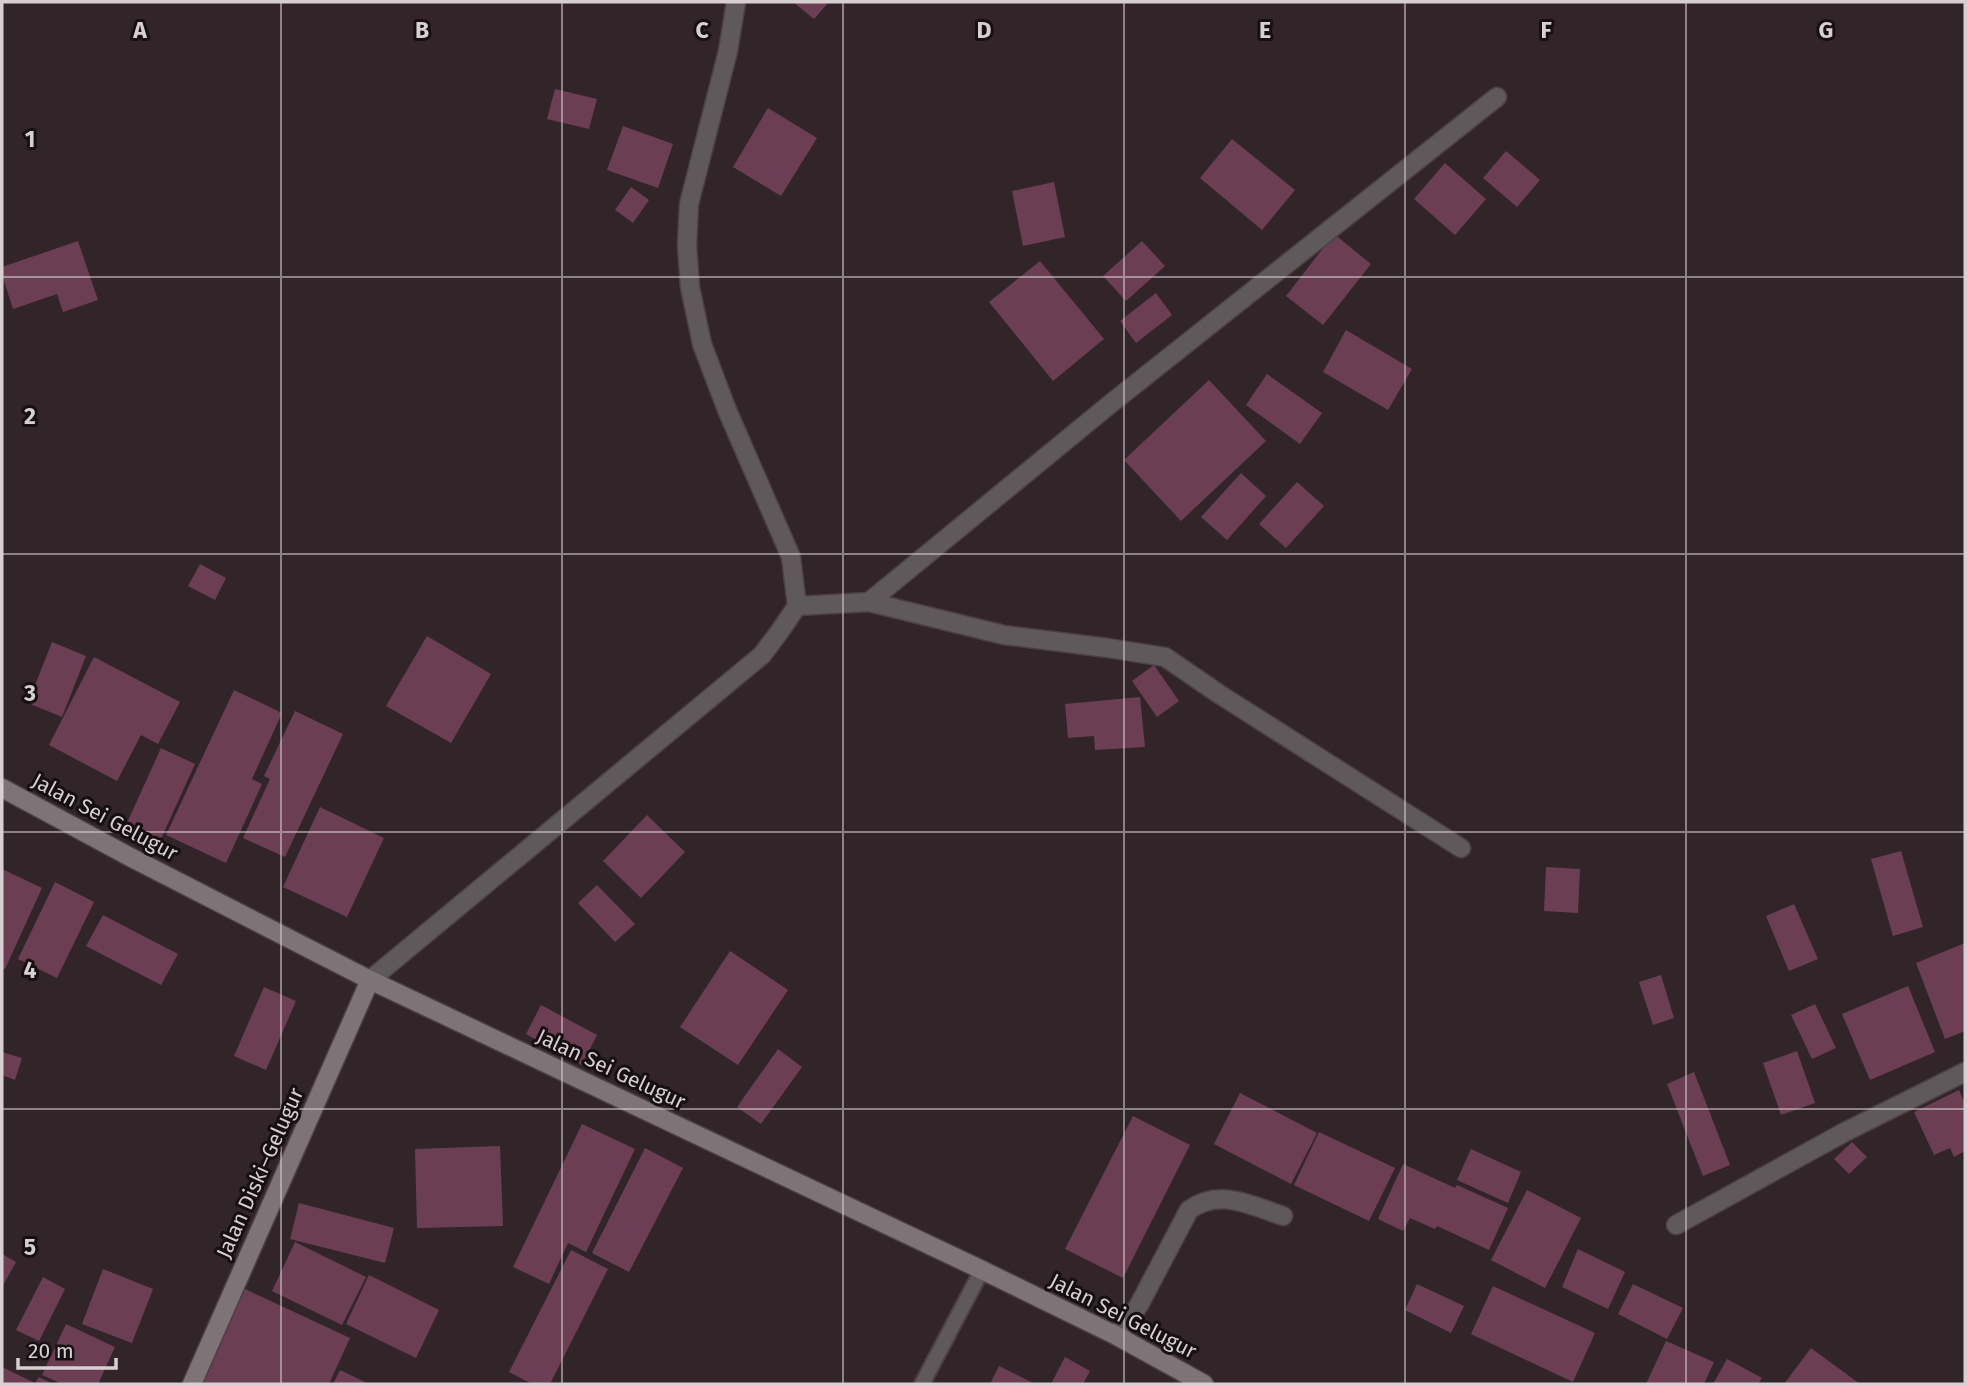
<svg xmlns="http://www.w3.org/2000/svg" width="1967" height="1386" viewBox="0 0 1967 1386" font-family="'Fira Sans',sans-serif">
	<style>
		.building { fill: #6c3e54 }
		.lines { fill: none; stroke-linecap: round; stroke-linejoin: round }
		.lane-casing { stroke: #4c4045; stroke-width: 18 }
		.street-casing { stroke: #4c4045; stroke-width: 21 }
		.secondary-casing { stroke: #4c4045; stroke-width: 21 }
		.lane { stroke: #5f595c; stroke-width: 14 }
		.street { stroke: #5f595c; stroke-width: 18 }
		.secondary { stroke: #7e7478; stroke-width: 18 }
		.grid { fill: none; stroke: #d8cfd3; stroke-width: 2; stroke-opacity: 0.55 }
		.labels { text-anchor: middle; stroke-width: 6; stroke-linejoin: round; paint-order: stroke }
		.street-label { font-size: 21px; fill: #d8cfd3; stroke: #161012 }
		.grid-label { font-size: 23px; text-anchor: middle; font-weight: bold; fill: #d8cfd3; stroke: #161012; stroke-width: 6; stroke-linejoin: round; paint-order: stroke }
	</style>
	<rect width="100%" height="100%" fill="#31252a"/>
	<path class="building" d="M793 2H829L814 19Z
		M555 89 597 99 589 129 547 119Z
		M768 108 817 138 781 196 733 167Z
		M623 126 673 144 658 188 607 170Z
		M1232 139 1295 190 1262 230 1200 178Z
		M1506 151 1540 180 1517 207 1483 178Z
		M1445 163 1486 199 1455 235 1414 199Z
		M1054 182 1065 237 1023 246 1012 191Z
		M631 187 649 200 633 223 615 210Z
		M1334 234 1371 264 1323 325 1286 296Z
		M78 241 98 300 63 312 57 294 13 309 2 275V267Z
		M1142 241 1165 266 1126 301 1103 276Z
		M1040 261 1104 339 1053 381 989 302Z
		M1156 293 1172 315 1136 343 1120 321Z
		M1346 330 1412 369 1388 410 1323 372Z
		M1267 374 1322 413 1300 444 1246 405Z
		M1209 380 1266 441 1181 521 1124 460Z
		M1241 473 1266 496 1227 540 1201 517Z
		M1297 482 1324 506 1286 548 1259 524Z
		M200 564 226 578 215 600 188 586Z
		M427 636 491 674 451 743 386 706Z
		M52 642 86 656 62 717 28 703Z
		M94 657 180 702 158 744 141 735 117 781 49 745Z
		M1154 665 1179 701 1157 717 1132 681Z
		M234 690 282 713 252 779 262 784 226 863 166 835Z
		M1140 697 1145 747 1095 750 1094 736 1068 738 1065 704Z
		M295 711 343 734 285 857 243 838 270 779 264 776Z
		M161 748 195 764 160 841 126 825Z
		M320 807 384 838 347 917 283 887Z
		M647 815 685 852 641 898 603 861Z
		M1901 851 1923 927 1893 936 1871 859Z
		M1546 867 1580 869 1578 913 1544 911Z
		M2 869 42 888 5 969 2 968Z
		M55 882 94 902 57 978 18 959Z
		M597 885 635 924 615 942 578 903Z
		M1794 904 1818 959 1789 971 1766 916Z
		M103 915 178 954 161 985 86 946Z
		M1965 943V1031L1945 1039 1916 963Z
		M730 951 788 990 738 1065 680 1027Z
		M1661 975 1674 1018 1653 1025 1639 982Z
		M1908 986 1935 1052 1870 1080 1842 1014Z
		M264 987 296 1001 266 1070 234 1056Z
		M1815 1004 1836 1048 1812 1059 1791 1015Z
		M541 1005 597 1035 582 1065 526 1034Z
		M778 1049 802 1067 761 1124 737 1107Z
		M1797 1051 1815 1103 1781 1115 1763 1063Z
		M2 1052 22 1058 15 1080 2 1075Z
		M1694 1072 1730 1165 1703 1176 1667 1084Z
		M1959 1090 1965 1104V1151L1954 1157 1950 1148 1934 1155 1914 1112Z
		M1240 1093 1317 1133 1291 1184 1214 1144Z
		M1133 1116 1190 1145 1123 1278 1065 1249Z
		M582 1124 635 1149 586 1252 568 1243 549 1284 513 1267Z
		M1319 1132 1395 1168 1369 1221 1294 1185Z
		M1852 1142 1867 1157 1849 1174 1834 1159Z
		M500 1146 503 1226 417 1228 415 1149Z
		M645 1148 683 1168 629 1272 592 1253Z
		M1471 1149 1521 1172 1508 1203 1457 1180Z
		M1403 1164 1455 1188 1457 1185 1508 1208 1489 1250 1437 1226 1435 1229 1410 1218 1403 1231 1378 1219Z
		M1527 1190 1581 1218 1545 1288 1491 1260Z
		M299 1203 394 1228 385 1263 290 1239Z
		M295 1242 366 1277 342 1325 272 1291Z
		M1578 1249 1625 1272 1608 1309 1562 1287Z
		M571 1250 608 1269 550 1384H532L509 1372Z
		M2 1254 16 1262 2 1287Z
		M103 1269 153 1289 132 1343 82 1324Z
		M369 1275 439 1310 416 1358 346 1324Z
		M43 1277 65 1289 39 1341 16 1330Z
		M1417 1284 1464 1306 1451 1333 1405 1310Z
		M1633 1284 1683 1308 1667 1339 1618 1314Z
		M1493 1286 1595 1333 1573 1382 1471 1334Z
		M245 1289 350 1338 329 1384H206L202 1382Z
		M66 1324 115 1347 98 1384H62L42 1375Z
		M1666 1341 1714 1362 1704 1384H1646Z
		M1811 1348 1860 1384H1784Z
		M1065 1357 1090 1371 1083 1384H1051Z
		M1727 1359 1762 1378 1758 1384H1713Z
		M999 1366 1035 1384H990Z
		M2 1367 35 1383 39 1377 53 1384H2Z
		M340 1370 369 1384H333Z"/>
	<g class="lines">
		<defs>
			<path id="lane" d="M922 1384 982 1270"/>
			<path id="street" d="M869 602 1109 405 1497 97
				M797 606 869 602 1004 635 1108 648 1165 657 1219 694 1461 848
				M370 980 762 655 780 631 797 606 791 557 727 410 702 344 690 287 687 245 689 204 728 51 736 2
				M1676 1225 1843 1133 1965 1072
				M1117 1336 1139 1305 1189 1210C1220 1188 1250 1205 1283 1216"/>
			<path id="secondary" d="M2 788 132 858 370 980 982 1270 1117 1336 1204 1384
				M192 1384 370 980"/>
		</defs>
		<use href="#lane" class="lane-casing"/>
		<use href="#street" class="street-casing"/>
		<use href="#secondary" class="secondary-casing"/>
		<use href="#lane" class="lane"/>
		<use href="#street" class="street"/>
		<use href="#secondary" class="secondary"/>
	</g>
	<path class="grid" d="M281 2V1384M562 2V1384M843 2V1384M1124 2V1384M1405 2V1384M1686 2V1384M2 277H1965M2 554H1965M2 832H1965M2 1109H1965"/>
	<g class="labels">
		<g class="street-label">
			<text transform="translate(105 817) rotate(28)" y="7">Jalan Sei Gelugur</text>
			<text transform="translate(611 1069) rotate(25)" y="7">Jalan Sei Gelugur</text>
			<text transform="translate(260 1173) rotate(-66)" y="7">Jalan Diski–Gelugur</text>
			<text transform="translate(1123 1316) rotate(27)" y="7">Jalan Sei Gelugur</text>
		</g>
	</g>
	<g class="grid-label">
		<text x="140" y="38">A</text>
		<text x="422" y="38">B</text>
		<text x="702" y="38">C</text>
		<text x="984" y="38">D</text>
		<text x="1265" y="38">E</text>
		<text x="1546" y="38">F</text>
		<text x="1826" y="38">G</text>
		<text x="30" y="147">1</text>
		<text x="30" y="424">2</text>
		<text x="30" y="701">3</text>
		<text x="30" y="978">4</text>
		<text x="30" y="1255">5</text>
	</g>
	<rect width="1967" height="1386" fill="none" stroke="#d8cfd3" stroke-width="7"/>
	<path d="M18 1358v10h98v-10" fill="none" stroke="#d8cfd3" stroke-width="3.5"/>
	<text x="28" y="1358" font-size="21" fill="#d8cfd3" stroke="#161012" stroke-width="5" paint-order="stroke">20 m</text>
</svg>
